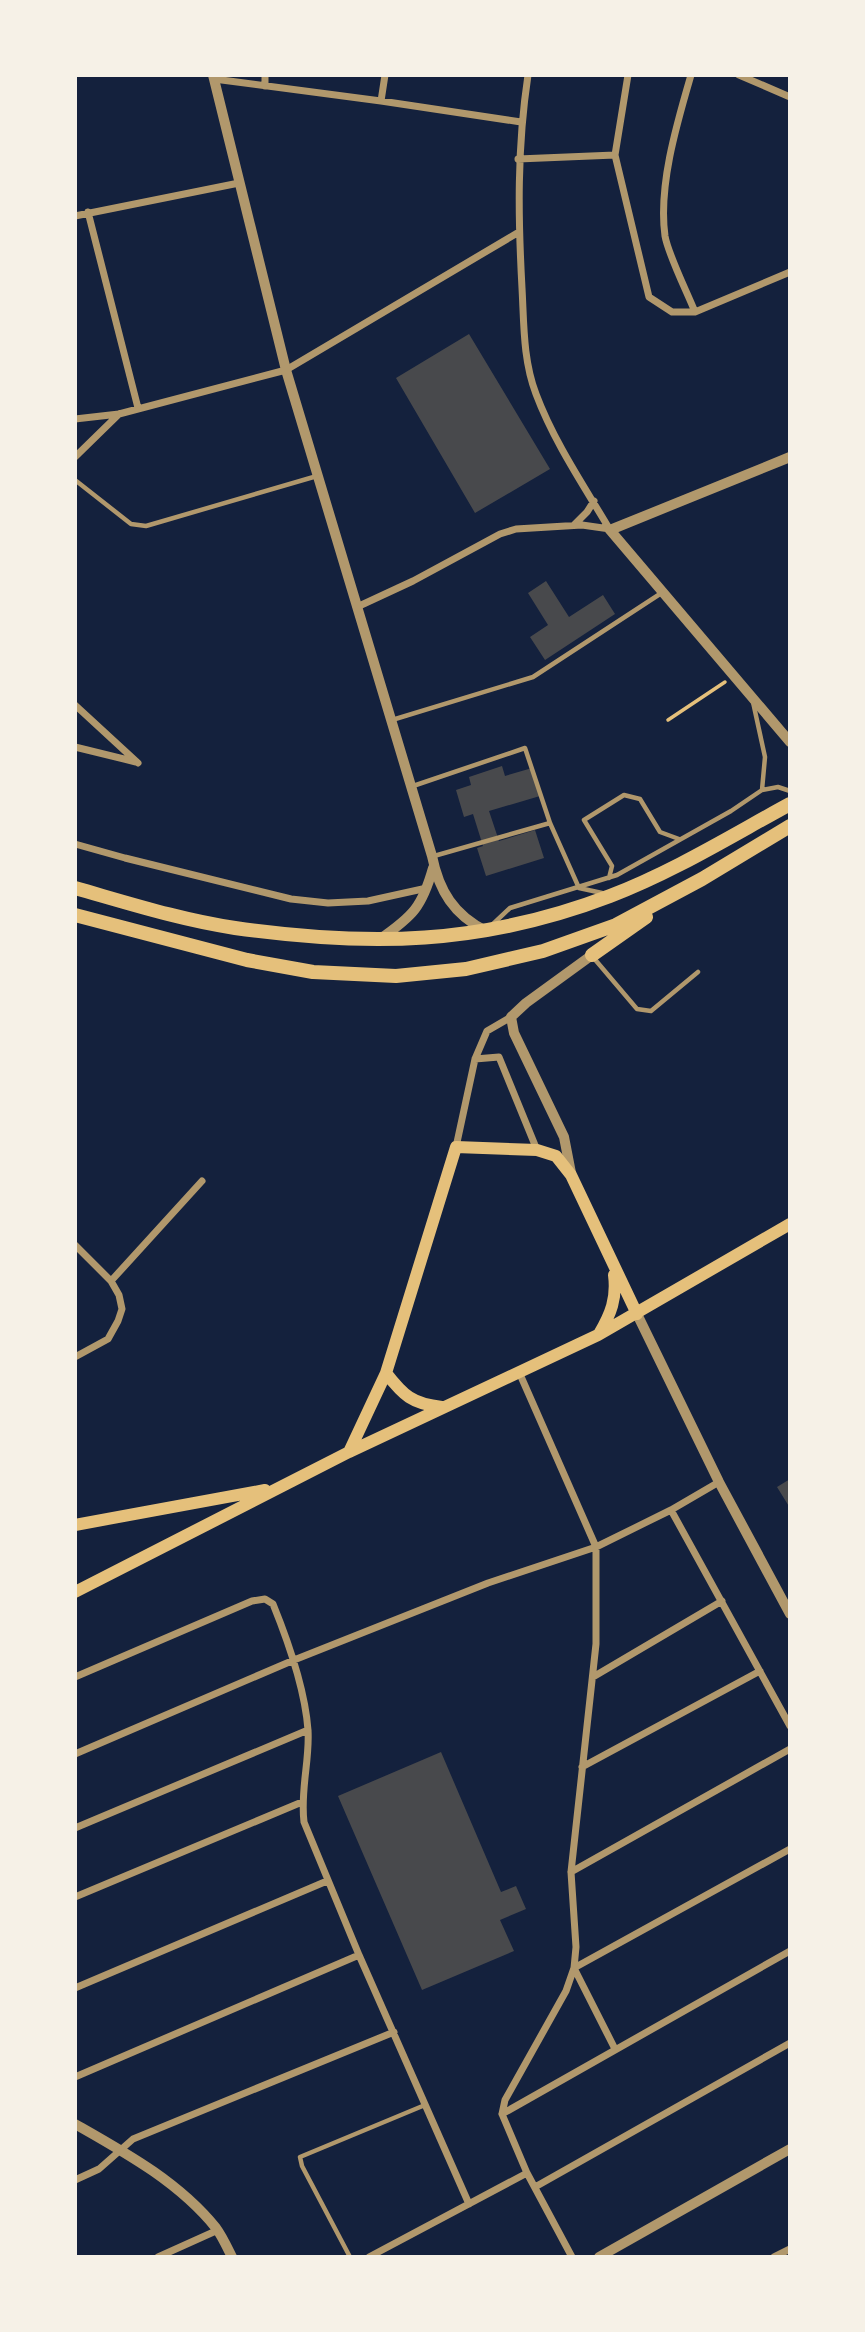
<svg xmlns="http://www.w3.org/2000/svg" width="865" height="2332" viewBox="0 0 865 2332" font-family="'Work Sans',sans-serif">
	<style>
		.building { fill: #48494c }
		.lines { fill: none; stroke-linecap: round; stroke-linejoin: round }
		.path { stroke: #e5c07b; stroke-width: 3.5 }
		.service { stroke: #b1986c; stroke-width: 4.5 }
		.minor { stroke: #b1986c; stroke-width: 7 }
		.tertiary { stroke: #b1986c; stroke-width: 10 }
		.secondary { stroke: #e5c07b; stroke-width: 12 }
		.trunk { stroke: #e5c07b; stroke-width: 14 }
	</style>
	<rect width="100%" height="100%" fill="#14213d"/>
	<path class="building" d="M469 334 550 469 475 513 396 378Z
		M546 581 569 617 603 595 615 614 545 660 530 637 548 625 528 593Z
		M502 766 505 776 532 768 540 796 489 811 499 841 535 830 544 858 486 876 477 848 483 846 473 814 464 817 456 790 471 785 469 777Z
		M790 1479V1508L777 1487Z
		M441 1752 501 1892 516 1886 526 1909 500 1920 514 1951 422 1990 338 1796Z"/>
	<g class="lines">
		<path class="path" d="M668 720 725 682"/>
		<path class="service" d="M75 480 131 524 146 526 317 476
			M392 720 533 677 663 592
			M413 786 525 748 550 823 579 888
			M762 790 778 787 790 791
			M434 856 550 823
			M609 878 612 866 584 820 624 795 640 799 660 832 679 839
			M579 888 602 893
			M493 924 510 908 617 875 731 811 762 790 765 757 753 702
			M592 956 637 1009 651 1011 698 972
			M350 2257 302 2166 300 2157 425 2105"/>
		<path class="minor" d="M528 75C517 148 518 216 522 288 524 324 523 360 536 394 554 442 584 486 610 530
			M628 75 615 155 649 297 672 312H695L790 272
			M691 75C677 123 658 186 665 236 668 254 687 292 695 312
			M739 75 790 97
			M214 79 381 101 521 122
			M265 86V75
			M381 101 385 75
			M518 159 615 155
			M88 212 138 408
			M75 216 239 183
			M75 419 119 414 286 370 519 232
			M75 457 119 414
			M574 525 587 512 594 501
			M357 607 413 581 500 534 516 529 582 525 610 529
			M75 705 138 763
			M75 747 136 762
			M75 844 125 858 291 899 328 903 368 901 427 888
			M475 1059 499 1057 537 1150
			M456 1147 475 1059 487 1031 511 1017
			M75 1245 111 1281 202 1181
			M75 1357 108 1339 118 1321 122 1309 119 1295 111 1281
			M519 1372 596 1547V1644L571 1872 576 1947 574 1968 566 1991 505 2100 502 2114 527 2173 572 2257
			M671 1510 790 1726
			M75 1677 252 1601 265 1599 273 1604C288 1641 305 1689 308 1730 310 1760 300 1790 304 1822L359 1955 469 2204
			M593 1677 722 1601
			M75 1754 294 1660 488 1583 596 1547 671 1510 719 1482
			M582 1767 760 1671
			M75 1828 308 1730
			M571 1872 790 1749
			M75 1897 302 1802
			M75 1988 327 1881
			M615 2049 574 1968 790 1849
			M75 2077 359 1955
			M502 2114 790 1951
			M75 2180 99 2169 133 2139 394 2032
			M535 2187 790 2043
			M158 2257 218 2230
			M369 2257 527 2173
			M774 2257 790 2249"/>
		<path class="tertiary" d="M213 75 286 370 432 856C439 891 454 915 486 931
			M790 457 610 530 790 742
			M380 939C413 916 422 907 433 868
			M571 1173 564 1137 514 1033 511 1017 526 1003 592 955
			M637 1314 719 1482 790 1614
			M75 2124C126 2153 179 2182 216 2228 222 2236 227 2247 232 2257
			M599 2257 790 2149"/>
		<path class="secondary" d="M599 1334C611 1314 617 1298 614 1275
			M386 1373C403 1395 412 1404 442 1407
			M349 1452 386 1373 456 1147 537 1150 556 1156 571 1175 637 1314
			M75 1525 265 1490
			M75 1592 349 1452 598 1335 790 1224"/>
		<path class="trunk" d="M75 888C128 903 181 920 235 928 369 947 482 945 610 896 673 872 731 836 790 804
			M75 915 247 960 313 972 396 976 466 969 543 951 616 925 702 879 790 826
			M592 955 646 917"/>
	</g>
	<rect width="865" height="2332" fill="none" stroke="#f6f1e7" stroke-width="154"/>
</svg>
